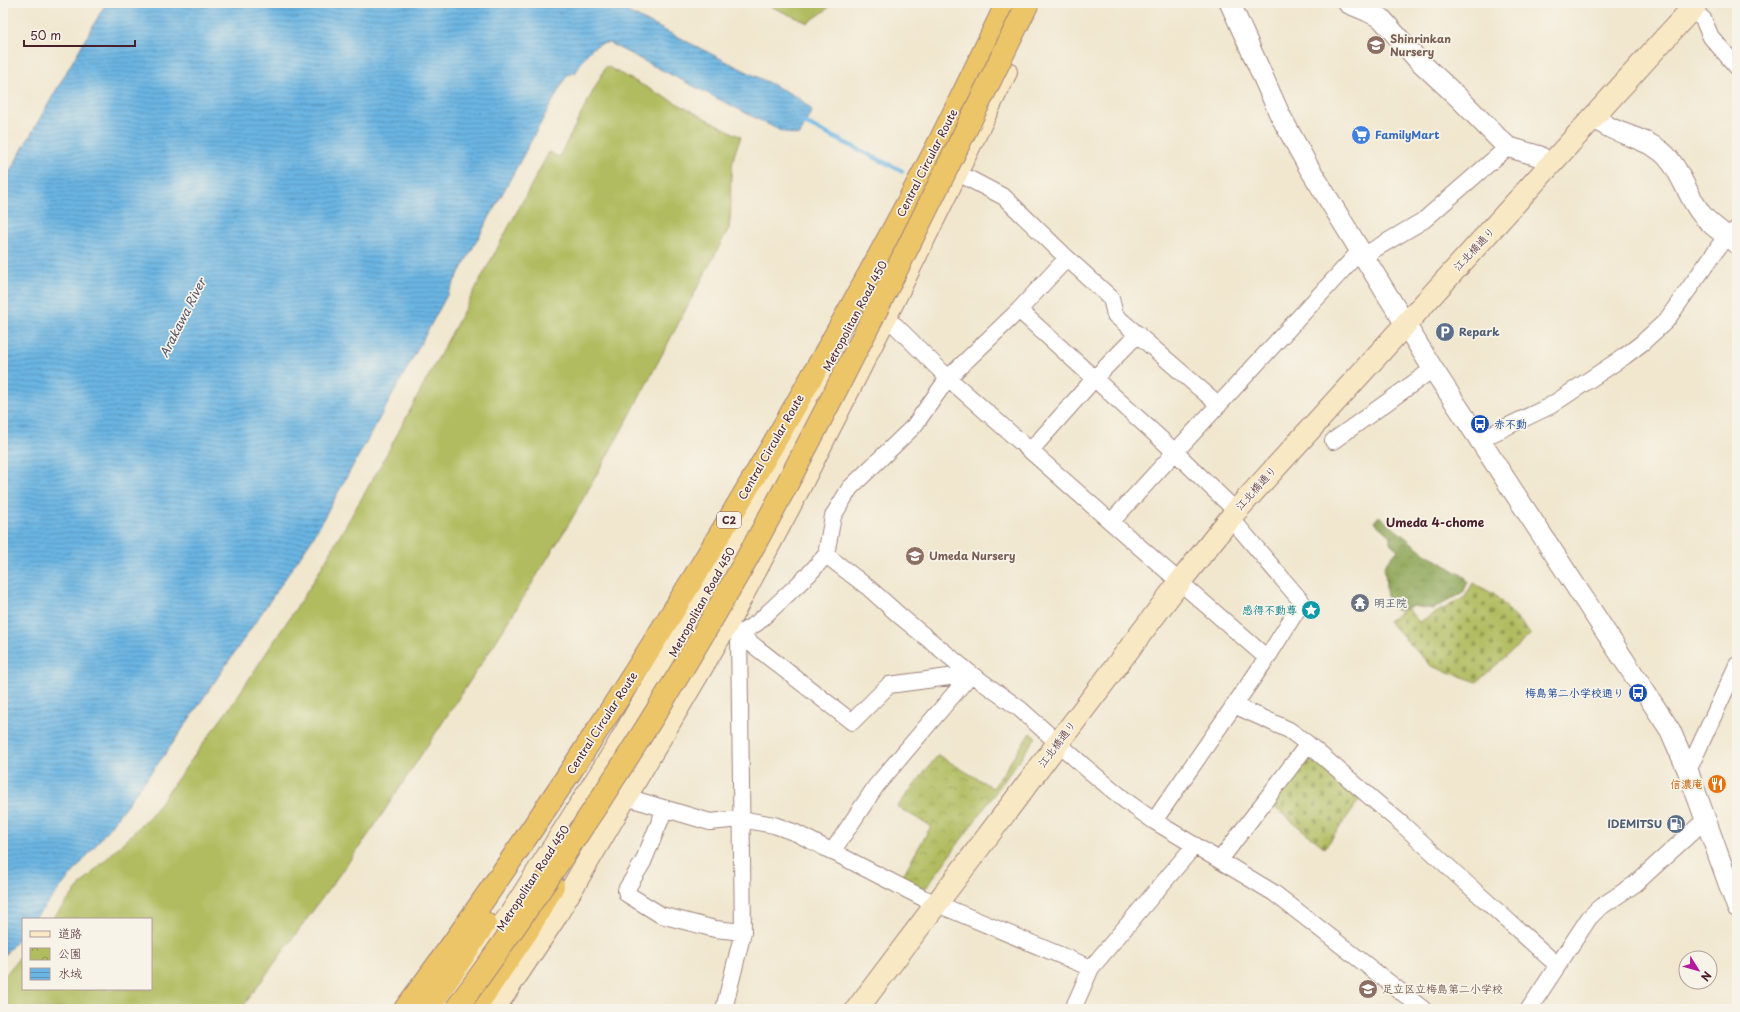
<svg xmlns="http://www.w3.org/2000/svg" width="1740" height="1012" viewBox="0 0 1740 1012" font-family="'Playpen Sans','Klee One',sans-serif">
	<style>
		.green { fill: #b0bc5e; stroke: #7d6e44 }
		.forest { fill: url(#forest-crowns); stroke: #6b6240 }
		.cemetery { fill: url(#cemetery-stones); stroke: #7d6e44 }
		.park { fill: url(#park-crowns); stroke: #7d6e44 }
		.water { fill: url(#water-rules); stroke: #5a6a87 }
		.pier { fill: #f1e7cf }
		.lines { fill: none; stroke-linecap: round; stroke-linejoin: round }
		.stream { stroke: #6ab5e3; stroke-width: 4.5 }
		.minor-casing { stroke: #9e837d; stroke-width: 18 }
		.tertiary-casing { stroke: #9e837d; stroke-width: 22 }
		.secondary-casing { stroke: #9e837d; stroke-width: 24 }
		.motorway-casing { stroke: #9e837d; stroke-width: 24 }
		.minor { stroke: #fff; stroke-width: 16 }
		.tertiary { stroke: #fff; stroke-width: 20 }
		.secondary { stroke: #f8e8c3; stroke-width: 22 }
		.motorway { stroke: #edc569; stroke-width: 22 }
		.motorway-bridge-casing { stroke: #9e837d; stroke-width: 24; stroke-linecap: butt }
		.motorway-bridge { stroke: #edc569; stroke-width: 22 }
		.labels { text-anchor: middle; stroke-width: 3.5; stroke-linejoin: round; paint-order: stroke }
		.shield { fill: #f7f3e8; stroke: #7e5f64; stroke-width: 1 }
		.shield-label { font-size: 10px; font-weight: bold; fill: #4a1f2b }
		.education-label { font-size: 11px; font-weight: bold; fill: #785e54; stroke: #f7f3e8; text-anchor: start }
		.shop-label { font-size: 11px; font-weight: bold; fill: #366cbe; stroke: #f7f3e8; text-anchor: start }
		.street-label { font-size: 11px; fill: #4a1f2b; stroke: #f7f3e8 }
		.service-label { font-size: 11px; font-weight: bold; fill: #4e5e75; stroke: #f7f3e8; text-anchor: start }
		.transit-label { font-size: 11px; font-weight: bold; fill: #164399; stroke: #f7f3e8; text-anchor: start }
		.worship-label { font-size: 11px; font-weight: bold; fill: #5b616d; stroke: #f7f3e8; text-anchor: start }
		.culture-label { font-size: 11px; font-weight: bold; fill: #0d838f; stroke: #f7f3e8; text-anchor: end }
		.food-label { font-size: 11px; font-weight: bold; fill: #c56008; stroke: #f7f3e8; text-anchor: end }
		.water-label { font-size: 12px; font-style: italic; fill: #55546b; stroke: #f7f3e8 }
		.neighbourhood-label { font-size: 12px; font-weight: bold; fill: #4a1f2b; stroke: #f7f3e8 }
	</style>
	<defs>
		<pattern id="forest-crowns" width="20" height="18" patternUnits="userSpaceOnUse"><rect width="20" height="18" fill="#8ca455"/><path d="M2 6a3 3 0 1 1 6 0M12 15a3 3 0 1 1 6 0" fill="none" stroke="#748547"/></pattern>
		<pattern id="cemetery-stones" width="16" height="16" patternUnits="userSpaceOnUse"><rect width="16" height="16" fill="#b0bc5e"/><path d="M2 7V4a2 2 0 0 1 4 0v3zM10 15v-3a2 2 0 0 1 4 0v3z" fill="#91984e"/></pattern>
		<pattern id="park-crowns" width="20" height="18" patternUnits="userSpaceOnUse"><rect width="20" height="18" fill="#b0bc5e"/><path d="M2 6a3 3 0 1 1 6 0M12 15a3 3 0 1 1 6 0" fill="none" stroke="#91984e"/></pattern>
		<pattern id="water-rules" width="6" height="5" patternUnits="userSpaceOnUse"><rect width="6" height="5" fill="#6ab5e3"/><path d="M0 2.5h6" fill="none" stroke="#5993b8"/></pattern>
	</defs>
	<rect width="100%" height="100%" fill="#f7f3e8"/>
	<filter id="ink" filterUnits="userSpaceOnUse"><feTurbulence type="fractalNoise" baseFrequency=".025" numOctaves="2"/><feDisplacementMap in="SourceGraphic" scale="8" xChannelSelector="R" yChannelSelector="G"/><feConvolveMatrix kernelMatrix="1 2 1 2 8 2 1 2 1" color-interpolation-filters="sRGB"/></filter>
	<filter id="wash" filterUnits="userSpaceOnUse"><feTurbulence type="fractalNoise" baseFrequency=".012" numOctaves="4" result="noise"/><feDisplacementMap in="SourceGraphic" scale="16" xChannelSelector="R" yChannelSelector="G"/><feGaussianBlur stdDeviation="0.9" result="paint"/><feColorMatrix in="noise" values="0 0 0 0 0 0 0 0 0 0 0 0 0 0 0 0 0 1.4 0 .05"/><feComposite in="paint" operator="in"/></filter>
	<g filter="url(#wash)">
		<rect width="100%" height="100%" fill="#f1e7cf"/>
		<path class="green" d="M763 3H831L826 10 808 23Z
			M606 66 741 137C738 145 734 153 733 161 728 184 733 206 729 228L630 415 570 522 495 643 369 834 241 1009H3V978L23 953V989H151V919H52L84 881 151 815 233 703 310 587 378 470 549 152 559 157Z"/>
		<path class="forest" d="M1379 516 1422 551 1465 577 1468 582 1463 593 1433 609 1412 606 1398 611 1390 607C1384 593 1387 580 1384 566L1398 550 1390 543V536L1374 522Z"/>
		<path class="cemetery" d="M1473 583 1494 594 1531 634 1477 682 1431 666 1388 621 1407 608 1419 622 1465 597Z
			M1309 752 1362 796 1325 848 1269 803Z"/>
		<path class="park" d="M1030 733 1036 737 923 892 899 882 931 826 897 807 938 755 993 788Z"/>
		<path class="water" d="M106 3H621L628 12 799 98 812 110 799 136 781 131 609 43C591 43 584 57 576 72L567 75 398 385 312 539 166 753 95 846 35 919H23V933L3 957V183Z"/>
		<path class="pier" d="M74 872 75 873 37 919H35Z"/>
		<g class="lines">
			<path class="stream" d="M801 121 902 171"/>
		</g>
	</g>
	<g filter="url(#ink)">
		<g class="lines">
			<defs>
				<path id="minor" d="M1691 10 1703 19 1711 37 1737 67
					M958 173 1004 197 1067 258 1111 298 1115 315 1219 405
					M1363 256 1424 220 1508 147
					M1019 310 1175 452 1236 511
					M884 320 896 326 948 378 1111 522
					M1479 440 1550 406 1625 356 1642 343 1666 321 1727 235 1737 229
					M1333 441 1433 369
					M1031 450 1094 379 1138 334
					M826 555 870 589 900 616 971 674 876 786 832 852
					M717 621 739 634 852 722 889 685 971 674 1020 709 1086 768 1126 801 1154 821 1274 893 1423 1009
					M1267 658 1111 522 1360 251
					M1234 705 1289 730 1308 744 1403 825 1455 873 1557 965
					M1688 771 1737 665
					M626 797 710 822 740 819 774 825 796 833 923 898 1091 968
					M665 809 643 862 626 890 627 894 661 915 715 929 743 932
					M1154 821 1267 658 1302 602 1230 517
					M1220 860 1308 744
					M724 1009 743 932 739 634 757 623 809 574 826 555 833 516 850 488 914 426 948 378 1019 310 1067 258
					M1073 1009 1091 968 1195 845
					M1529 1009 1589 918 1599 908 1635 884 1705 820"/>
				<path id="tertiary" d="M1230 3 1280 115 1308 166 1433 369 1670 730 1688 771 1737 907
					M1348 3 1367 11 1381 18 1417 59 1460 99 1498 138 1508 147 1539 156 1550 165
					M1594 117C1614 135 1643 136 1662 152 1679 166 1687 195 1700 212 1708 224 1726 235 1737 244"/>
				<path id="secondary" d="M441 1009 510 915 614 752 730 553 822 379
					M494 1009 554 919 726 626 795 496 884 320 1006 72
					M857 1009 1179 583 1236 511 1697 3"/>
				<path id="motorway" d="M405 1009C463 932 517 852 570 772 701 575 819 371 929 162 956 110 981 56 1007 3
					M428 1009 485 923
					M474 1009 528 930 553 886"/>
			</defs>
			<use href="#minor" class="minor-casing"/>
			<use href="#tertiary" class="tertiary-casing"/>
			<use href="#secondary" class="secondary-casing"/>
			<use href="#motorway" class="motorway-casing"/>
			<use href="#minor" class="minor"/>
			<use href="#tertiary" class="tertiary"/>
			<use href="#secondary" class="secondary"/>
			<use href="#motorway" class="motorway"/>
			<defs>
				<path id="motorway-bridge" d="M456 1009C558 869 652 725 738 574 772 515 802 455 834 394 900 265 964 134 1028 3"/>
			</defs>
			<use href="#motorway-bridge" class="motorway-bridge-casing"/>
			<use href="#motorway-bridge" class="motorway-bridge"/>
		</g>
	</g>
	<defs>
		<symbol id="school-disc" viewBox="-11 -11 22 22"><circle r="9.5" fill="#8d6e63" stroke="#f7f3e8"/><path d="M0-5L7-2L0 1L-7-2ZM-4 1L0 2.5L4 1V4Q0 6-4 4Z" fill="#fff"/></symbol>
		<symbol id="supermarket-disc" viewBox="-11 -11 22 22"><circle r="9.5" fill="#3f7fe0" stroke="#f7f3e8"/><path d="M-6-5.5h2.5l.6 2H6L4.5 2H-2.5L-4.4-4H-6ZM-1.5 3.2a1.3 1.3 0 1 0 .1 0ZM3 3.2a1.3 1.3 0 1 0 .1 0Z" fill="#fff"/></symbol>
		<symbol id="parking-disc" viewBox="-11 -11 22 22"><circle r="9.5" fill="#5c6f8a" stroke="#f7f3e8"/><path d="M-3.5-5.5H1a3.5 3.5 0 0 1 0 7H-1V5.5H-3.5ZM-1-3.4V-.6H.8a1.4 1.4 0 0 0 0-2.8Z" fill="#fff"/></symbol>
		<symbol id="bus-disc" viewBox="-11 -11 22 22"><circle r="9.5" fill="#1a4fb4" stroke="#f7f3e8"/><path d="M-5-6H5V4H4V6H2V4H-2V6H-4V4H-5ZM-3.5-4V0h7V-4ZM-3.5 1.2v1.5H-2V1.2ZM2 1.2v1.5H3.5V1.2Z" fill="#fff"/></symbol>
		<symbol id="temple-disc" viewBox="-11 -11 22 22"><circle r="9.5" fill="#6b7280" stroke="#f7f3e8"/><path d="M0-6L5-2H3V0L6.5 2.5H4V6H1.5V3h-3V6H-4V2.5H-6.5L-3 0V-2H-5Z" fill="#fff"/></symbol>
		<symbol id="sight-disc" viewBox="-11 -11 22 22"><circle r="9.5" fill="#0f9aa8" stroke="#f7f3e8"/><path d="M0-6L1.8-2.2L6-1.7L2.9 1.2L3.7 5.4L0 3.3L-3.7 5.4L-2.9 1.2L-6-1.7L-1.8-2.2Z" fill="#fff"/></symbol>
		<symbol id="restaurant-disc" viewBox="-11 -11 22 22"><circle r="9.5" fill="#e8710a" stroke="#f7f3e8"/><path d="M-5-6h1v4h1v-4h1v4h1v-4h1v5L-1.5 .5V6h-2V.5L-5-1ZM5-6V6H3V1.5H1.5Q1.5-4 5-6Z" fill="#fff"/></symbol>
		<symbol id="fuel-disc" viewBox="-11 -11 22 22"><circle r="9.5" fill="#5c6f8a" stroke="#f7f3e8"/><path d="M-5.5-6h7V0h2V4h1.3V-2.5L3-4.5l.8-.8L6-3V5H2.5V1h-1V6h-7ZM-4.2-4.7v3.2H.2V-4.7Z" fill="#fff"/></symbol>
	</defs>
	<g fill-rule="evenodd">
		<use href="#school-disc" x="1365" y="34" width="22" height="22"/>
		<use href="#supermarket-disc" x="1350" y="124" width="22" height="22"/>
		<use href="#parking-disc" x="1434" y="321" width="22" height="22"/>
		<use href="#bus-disc" x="1469" y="413" width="22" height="22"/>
		<use href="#school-disc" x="904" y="545" width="22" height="22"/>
		<use href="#temple-disc" x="1349" y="592" width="22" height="22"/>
		<use href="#sight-disc" x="1300" y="599" width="22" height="22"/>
		<use href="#bus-disc" x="1627" y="682" width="22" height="22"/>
		<use href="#restaurant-disc" x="1706" y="773" width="22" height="22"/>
		<use href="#fuel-disc" x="1665" y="813" width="22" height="22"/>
		<use href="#school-disc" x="1357" y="978" width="22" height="22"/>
	</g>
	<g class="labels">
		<rect class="shield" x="717" y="512" width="24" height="16" rx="3"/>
		<g class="shield-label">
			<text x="729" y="524">C2</text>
		</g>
		<g class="education-label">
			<text x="1390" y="43">Shinrinkan<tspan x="1390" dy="13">Nursery</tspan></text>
			<text x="929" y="560">Umeda Nursery</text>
			<text x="1382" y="993">足立区立梅島第二小学校</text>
		</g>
		<g class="shop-label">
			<text x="1375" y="139">FamilyMart</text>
		</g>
		<g class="street-label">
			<text transform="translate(927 163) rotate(-63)" y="4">Central Circular Route</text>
			<text transform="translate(1474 249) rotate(-47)" y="4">江北橋通り</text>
			<text transform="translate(855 316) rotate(-62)" y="4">Metropolitan Road 450</text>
			<text transform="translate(771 447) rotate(-60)" y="4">Central Circular Route</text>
			<text transform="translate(1256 488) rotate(-48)" y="4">江北橋通り</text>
			<text transform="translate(702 602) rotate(-61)" y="4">Metropolitan Road 450</text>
			<text transform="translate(602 723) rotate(-57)" y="4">Central Circular Route</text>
			<text transform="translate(1057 744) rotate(-53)" y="4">江北橋通り</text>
			<text transform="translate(533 878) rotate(-57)" y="4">Metropolitan Road 450</text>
		</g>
		<g class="service-label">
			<text x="1459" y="336">Repark</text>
			<text x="1662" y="828" text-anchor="end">IDEMITSU</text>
		</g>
		<g class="transit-label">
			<text x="1494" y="428">赤不動</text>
			<text x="1624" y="697" text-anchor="end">梅島第二小学校通り</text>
		</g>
		<g class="worship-label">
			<text x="1374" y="607">明王院</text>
		</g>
		<g class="culture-label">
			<text x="1297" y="614">感得不動尊</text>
		</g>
		<g class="food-label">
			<text x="1703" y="788">信濃庵</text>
		</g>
		<g class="water-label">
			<text transform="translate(183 318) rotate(-63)" y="4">Arakawa River</text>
		</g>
		<g class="neighbourhood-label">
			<text x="1435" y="527">Umeda 4-chome</text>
		</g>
	</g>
	<rect width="1740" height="1012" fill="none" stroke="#f7f3e8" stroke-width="16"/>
	<rect x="22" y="918" width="130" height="72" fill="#f7f3e8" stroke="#b29e9c"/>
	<rect x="30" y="931" width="20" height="6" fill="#f8e8c3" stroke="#b29e9c"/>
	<text x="58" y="938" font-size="12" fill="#4a1f2b">道路</text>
	<rect x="30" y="948" width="20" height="12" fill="url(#park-crowns)" stroke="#b29e9c"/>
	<text x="58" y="958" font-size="12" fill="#4a1f2b">公園</text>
	<rect x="30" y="968" width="20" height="12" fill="url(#water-rules)" stroke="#b29e9c"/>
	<text x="58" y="978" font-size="12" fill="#4a1f2b">水域</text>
	<g transform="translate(1698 970) rotate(127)"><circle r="19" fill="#f7f3e8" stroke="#b29e9c"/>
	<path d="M0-3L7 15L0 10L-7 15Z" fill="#b5179e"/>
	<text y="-6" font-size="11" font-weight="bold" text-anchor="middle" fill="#4a1f2b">N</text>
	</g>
	<path d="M24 40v6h111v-6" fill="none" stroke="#4a1f2b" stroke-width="2"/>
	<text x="30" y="40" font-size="12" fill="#4a1f2b" stroke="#f7f3e8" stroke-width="3" paint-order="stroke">50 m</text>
</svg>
